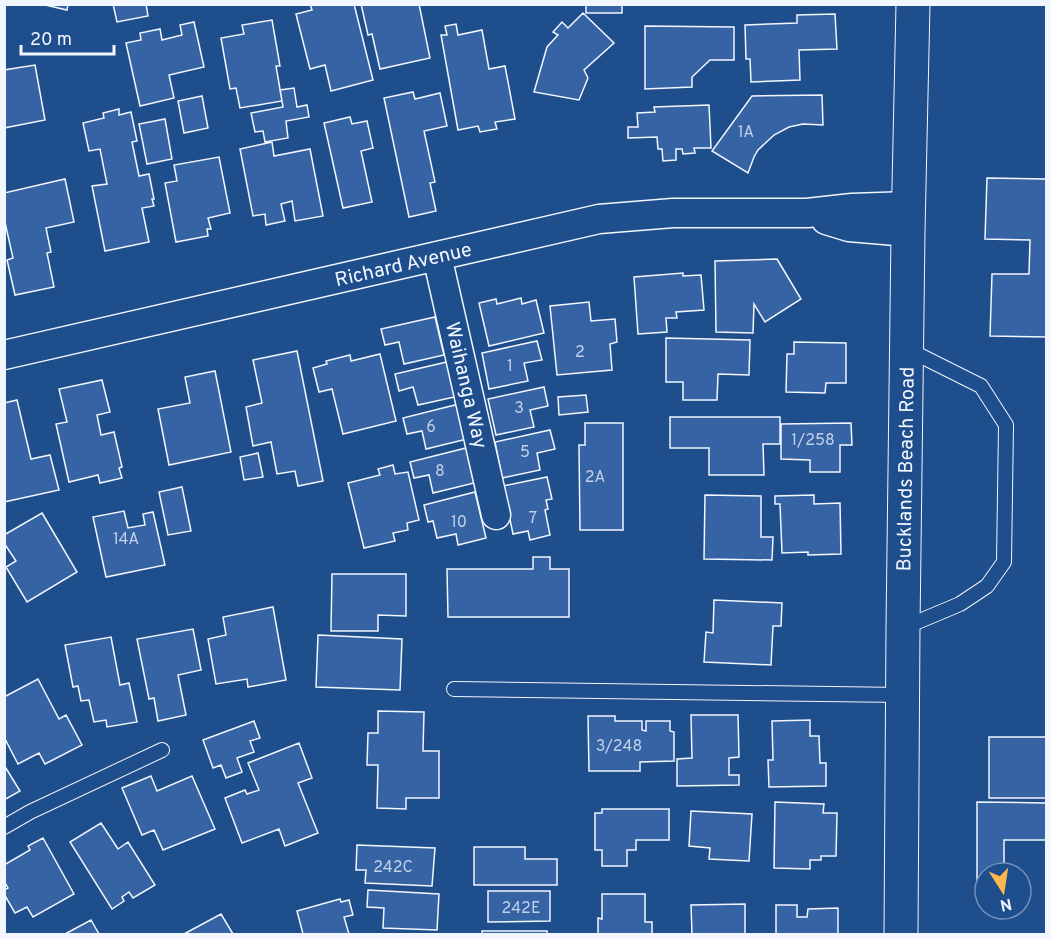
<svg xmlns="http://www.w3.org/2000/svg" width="1051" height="939" viewBox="0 0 1051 939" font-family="Overpass,sans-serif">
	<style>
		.building { fill: #3563a3; stroke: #f2f6ff; stroke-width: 1.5 }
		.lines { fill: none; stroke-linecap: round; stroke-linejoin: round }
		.lane-casing { stroke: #f2f6ff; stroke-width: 16 }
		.street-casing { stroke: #f2f6ff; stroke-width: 31 }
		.secondary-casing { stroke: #f2f6ff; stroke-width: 35 }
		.lane { stroke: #1f4e8c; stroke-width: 14 }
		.street { stroke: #1f4e8c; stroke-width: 28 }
		.secondary { stroke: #1f4e8c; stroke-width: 33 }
		.labels { text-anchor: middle; stroke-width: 4.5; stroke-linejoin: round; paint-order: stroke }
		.number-label { font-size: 16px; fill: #c3d1e8 }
		.street-label { font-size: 20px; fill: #f2f6ff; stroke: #1f4e8c }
	</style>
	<rect width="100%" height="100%" fill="#1f4e8c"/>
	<path class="building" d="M41 4H68L67 10Z
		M113 4H146L148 16 117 22Z
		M310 4H354L373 80 331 91 325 65 310 69 296 14 312 10Z
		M361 4H419L430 58 380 69 372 34 368 35Z
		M586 4H622V13H586Z
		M583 13 614 43 584 70 588 78 579 100 534 92 547 47 558 35 553 32 562 22 568 28Z
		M835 14 837 49 799 50 800 80 751 82 750 59H746L745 25 797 23V15Z
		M272 20 280 66H276L282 101 240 108 236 88 230 89 221 38 244 34 242 25Z
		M194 22 204 67 169 75 174 98 140 106 126 43 141 40 140 33 160 29 162 40 182 35 180 25Z
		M456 24 458 35 482 30 489 69 505 66 515 119 495 122 497 129 480 132 478 126 458 130 441 35H447L445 26Z
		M645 26 734 27V60H710L692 77V87L645 89Z
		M35 65 45 120 4 128V70Z
		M294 88 297 107 307 105 309 117 286 121 288 138 265 142 263 131 255 132 251 113 283 107 280 90Z
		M413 92 415 99 440 93 447 126 424 131 435 182 430 183 436 211 409 217 384 98Z
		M822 95 823 125 803 124 789 127 774 135 758 150 754 157 748 173 712 151 752 96Z
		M202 96 208 128 184 133 178 101Z
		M709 105 711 148H694L695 153 683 154 682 149H676V160L663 161 662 149H658L657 137 628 138V127H638L637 113 655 112 654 107Z
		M119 109V115L131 112 137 141 132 142 139 176 149 174 154 199H152L154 206 142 208 149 242 105 251 92 186 107 184 100 149 89 151 83 123 104 118 103 113Z
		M350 117 352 124 367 121 373 148 361 151 372 202 343 208 324 123Z
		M165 119 172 159 147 164 139 124Z
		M272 142 274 156 310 149 323 216 295 221 292 201 281 204 285 221 266 225 265 214 253 216 240 149Z
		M219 157 230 213 208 218 211 229H207L208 236 176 242 165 183 177 181 174 165Z
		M987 178 1046 179V337L990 336 992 274H1029L1030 240 985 239Z
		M65 179 74 222 46 228 51 252 47 253 54 287 15 295 7 260 13 258 4 218V193Z
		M777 259 801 299 765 322 754 304 753 333 716 332 715 261Z
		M683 273V276L701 275 704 310 676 312 677 318H666L667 332 638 334 634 277Z
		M521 298 522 304 536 300 544 333 489 346 479 303 496 299 497 304Z
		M589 302 591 321 615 319 617 342 610 344 612 370 557 375 550 306Z
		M435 317 444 355 404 364 399 342 385 345 381 329Z
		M666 338 750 340 749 375 718 374 717 400H683V382H666Z
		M537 341 542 360 524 363 528 381 489 389 482 353Z
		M794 342 846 343V383H826L825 393 786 392 787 354H794Z
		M297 351 323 481 298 486 295 471 277 474 271 442 253 446 246 407 262 403 253 360Z
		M380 354 396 421 343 434 332 389 319 392 313 368 327 364 326 361 350 355 351 361Z
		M451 361 459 396 418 405 413 387 399 391 395 374Z
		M215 371 231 452 169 465 158 409 190 403 185 377Z
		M102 380 110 412 97 415 101 435 114 432 122 467 119 468 122 478 100 483 98 475 69 482 56 424 67 422 59 389Z
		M544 387 548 406 530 410 534 427 496 435 488 399Z
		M586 395 588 412 559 415 558 397Z
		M17 400 31 459 50 455 59 490 4 502V403Z
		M459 404 467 439 426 449 422 431 407 434 403 418Z
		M670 417H780V444H763L764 475H709V448H670Z
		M585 423H623V530H580L579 445H585Z
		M851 423 852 445H840V472H810V460L781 459V424Z
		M550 430 555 449 537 453 540 470 502 478 495 442Z
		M466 448 474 483 433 493 429 475 414 478 410 462Z
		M258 453 263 477 244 480 240 457Z
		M393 465 395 474 408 472 419 520 407 523 408 530 393 533 395 541 364 548 348 483 380 475 378 469Z
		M547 477 552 499 546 500 548 509 545 510 550 535 530 540 528 531 513 534 503 486Z
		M182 487 191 531 168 535 159 492Z
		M475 492 486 538 458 545 456 534 437 538 433 521 428 522 424 505Z
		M705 495 761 496V537H773L772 560 704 559Z
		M814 495V504L840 503 841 554 808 555V552L782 553 780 504H775V496Z
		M124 511 128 528 145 525 143 514 153 512 165 565 106 577 93 517Z
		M42 513 77 572 27 602 6 567 16 561 4 543V535Z
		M533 557H550V569H569V617H448L447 569H533Z
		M332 574H406V616L378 615V631H331Z
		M714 600 782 603 781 626H773L771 665 704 662 706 632 713 633Z
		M273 607 286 680 248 687 247 679 216 684 208 639 226 635 223 617Z
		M193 629 201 670 178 675 186 715 158 721 154 698 149 699 137 639Z
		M318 635 402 639 400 690 316 687Z
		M111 637 120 685 129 683 137 722 107 727 106 720 94 722 89 700 81 701 78 686 73 687 65 645Z
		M38 679 59 719 66 715 82 745 45 764 39 753 18 764 4 737V697Z
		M378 711 424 712 423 751H439V798H406V809L377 808 378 765H367L368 733H378Z
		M691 715H738L739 757 729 758V775H739V785L677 786V759L692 758Z
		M588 716H615V721H642V730L646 731V721H670V731L674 732V761L640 762V771H589Z
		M810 720V736H819L820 763H826V786L769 787 768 760H773L772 721Z
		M254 721 260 738 250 741 254 752 237 758 242 772 226 778 221 765 213 768 203 740Z
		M989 737H1046V798H989Z
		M299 743 312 778 298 783 318 833 285 846 279 829 242 843 225 798 245 790 247 794 259 790 248 763Z
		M4 765 20 791 4 800Z
		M151 776 157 791 192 776 215 829 163 850 154 830 142 835 122 788Z
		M775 802 824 804 823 813H837L836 856H821V860H810V869L774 868Z
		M977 802 1046 803V840H1004V873H985V882H977Z
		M602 809H669V840H636V850H627V866H602V850H595V813H602Z
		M691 811 752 814 749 861 709 859 710 848 689 846Z
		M101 823 118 849 128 842 155 885 133 898 129 892 122 897 124 901 112 909 70 842Z
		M43 838 74 894 33 917 27 907 15 913 4 894V890L8 888 4 881V865L30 850 28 846Z
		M357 845 435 848 432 886 365 883 366 870H356Z
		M474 847H525V859H557V885H474Z
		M368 890 439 894 437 930 383 928 384 908 367 907Z
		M488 891H550V921L488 922Z
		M602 894H645V922H652V934H598V918L602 919Z
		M340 899 341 902 349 900 353 915 344 917 349 934H303L297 911Z
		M745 904V934H692L691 905Z
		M776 905H797V917H807L808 909 838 908V934H776Z
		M221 914 233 934H184Z
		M91 920 99 934H65Z
		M482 931H547V934H482Z"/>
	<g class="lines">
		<defs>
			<path id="lane" d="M903 628 960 604 987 586 1004 562 1006 425 981 386 907 349
				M454 689 902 695
				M4 827 30 812 162 750"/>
			<path id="street" d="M826 220 849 227 908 232
				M437 256 496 515
				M4 355 599 219 673 213H807L852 208 909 206"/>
			<path id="secondary" d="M901 934 903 628 908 232 913 4"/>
		</defs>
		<use href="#lane" class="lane-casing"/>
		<use href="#street" class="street-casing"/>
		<use href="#secondary" class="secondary-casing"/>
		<use href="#lane" class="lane"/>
		<use href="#street" class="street"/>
		<use href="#secondary" class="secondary"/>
	</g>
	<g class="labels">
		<g class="number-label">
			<text x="746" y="137">1A</text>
			<text x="580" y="357">2</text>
			<text x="510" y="371">1</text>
			<text x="519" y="413">3</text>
			<text x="431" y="432">6</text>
			<text x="813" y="445">1/258</text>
			<text x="525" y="457">5</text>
			<text x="440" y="476">8</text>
			<text x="595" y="482">2A</text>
			<text x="533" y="523">7</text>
			<text x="459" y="527">10</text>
			<text x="126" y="544">14A</text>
			<text x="619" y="751">3/248</text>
			<text x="393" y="872">242C</text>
			<text x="521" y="913">242E</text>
		</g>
		<g class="street-label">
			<text transform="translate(403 264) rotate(-13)" y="7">Richard Avenue</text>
			<text transform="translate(467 385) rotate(77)" y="7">Waihanga Way</text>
			<text transform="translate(905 469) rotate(-89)" y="7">Bucklands Beach Road</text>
		</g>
	</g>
	<rect width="1051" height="939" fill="none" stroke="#f2f6ff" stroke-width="12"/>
	<g transform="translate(1003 891) rotate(168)"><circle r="28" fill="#1f4e8c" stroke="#7391ba" stroke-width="1.5"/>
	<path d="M0-4.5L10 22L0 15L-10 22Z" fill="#ffb74d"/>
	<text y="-9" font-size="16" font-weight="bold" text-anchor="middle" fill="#f2f6ff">N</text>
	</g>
	<path d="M21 45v9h93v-9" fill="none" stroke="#f2f6ff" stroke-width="3"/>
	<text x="30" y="45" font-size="18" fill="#f2f6ff" stroke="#1f4e8c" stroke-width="4.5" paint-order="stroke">20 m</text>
</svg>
